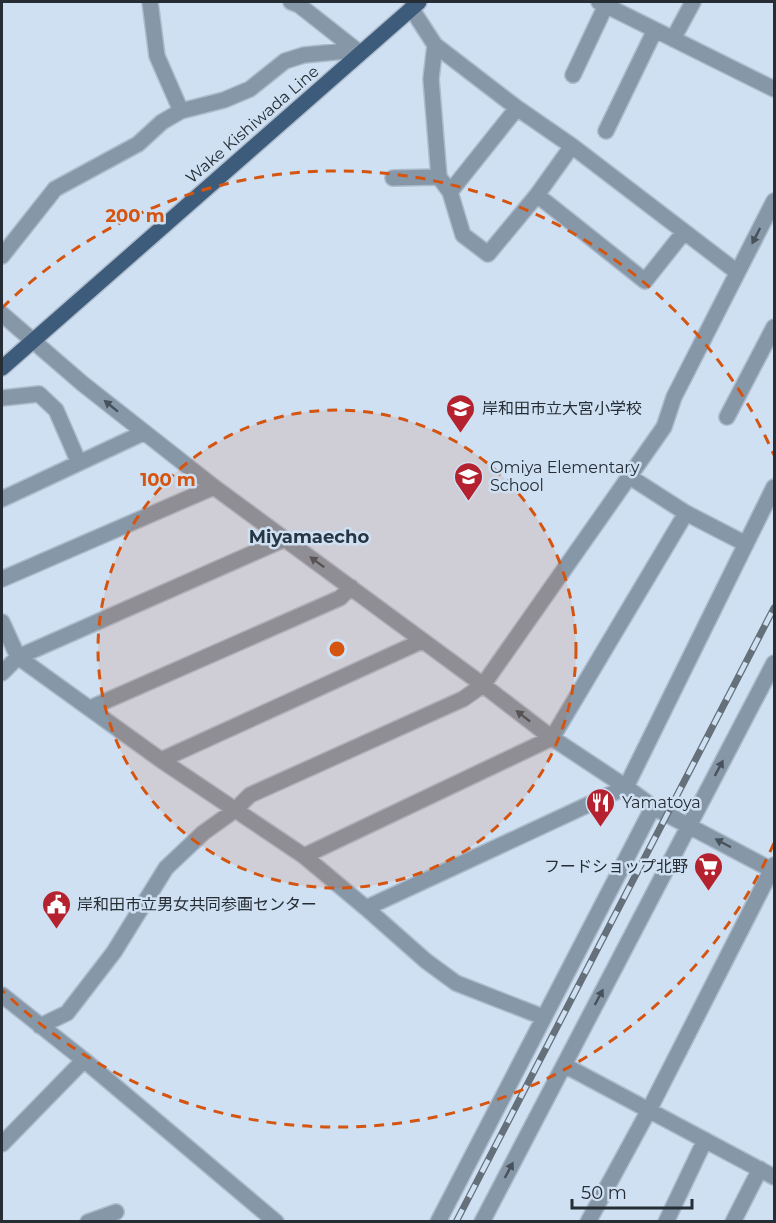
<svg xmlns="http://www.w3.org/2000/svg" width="776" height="1223" viewBox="0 0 776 1223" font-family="Montserrat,'Noto Sans JP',sans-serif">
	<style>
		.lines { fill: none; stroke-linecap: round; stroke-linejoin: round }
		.minor-casing { stroke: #adbccc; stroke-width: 18 }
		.major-casing { stroke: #adbccc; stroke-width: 18 }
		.minor { stroke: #8697a8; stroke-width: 15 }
		.major { stroke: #3d5b7a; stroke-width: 15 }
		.rail-casing { stroke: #65707b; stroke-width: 7 }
		.rail { stroke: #cfe0f2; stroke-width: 4.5; stroke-dasharray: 14; stroke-linecap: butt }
		.oneway { fill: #48525d }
		.ring { fill: none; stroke: #d55510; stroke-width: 3; stroke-dasharray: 10 8 }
		.labels { text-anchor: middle; stroke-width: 5; stroke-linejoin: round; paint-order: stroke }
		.street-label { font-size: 16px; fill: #262d34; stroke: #cfe0f2 }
		.poi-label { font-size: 16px; fill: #262d34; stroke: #cfe0f2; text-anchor: start }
		.neighbourhood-label { font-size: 18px; font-weight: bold; fill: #283543; stroke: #cfe0f2 }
		.centre { fill: #d55510; stroke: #cfe0f2; stroke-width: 3 }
		.ring-label { font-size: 18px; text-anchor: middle; font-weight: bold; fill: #d55510; stroke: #cfe0f2; stroke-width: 5; stroke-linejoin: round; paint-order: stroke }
	</style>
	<rect width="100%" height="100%" fill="#cfe0f2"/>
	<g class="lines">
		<defs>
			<path id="minor" d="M150 2 157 56 181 111
				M291 2 299 5 360 53
				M599 2 774 89
				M411 8 435 45 517 108 572 146 737 272
				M673 39 693 2
				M435 45 431 79 439 177 450 192 463 235 488 254 537 195 572 146
				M573 75 606 5
				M606 131 655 30
				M393 178 439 177
				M450 192 517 108
				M537 195 645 281 684 232
				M2 256 55 189 138 144 162 122 181 111 224 100 250 89 285 61 304 55 357 50
				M2 314 83 384 214 487 483 685 552 738 626 787 653 807 774 871
				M2 398 39 394 56 410 79 463
				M727 417 774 327
				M630 477 686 513 746 544
				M2 499 143 433
				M2 579 214 487
				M2 622 18 657 161 760 304 856 366 908 426 961 456 983 543 1017
				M2 673 18 657 285 539
				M90 708 340 598 351 587
				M161 760 422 641
				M304 856 552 738 686 513
				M366 908 626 787 774 487
				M2 995 84 1060 276 1222
				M40 1026 67 1013 114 952 166 868 203 833 235 810 250 795 463 699 483 685 664 427 674 397 774 201
				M564 1065 774 1177
				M2 1144 84 1060
				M88 1222 116 1212
				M438 1222 653 807
				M482 1222 774 663
				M588 1222 649 1110 774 865
				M666 1222 705 1140
				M733 1222 760 1169"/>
			<path id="major" d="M2 368 419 2"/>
		</defs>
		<use href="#minor" class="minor-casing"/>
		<use href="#major" class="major-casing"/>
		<use href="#minor" class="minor"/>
		<use href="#major" class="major"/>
		<defs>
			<path id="rail" d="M456 1222 774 608"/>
		</defs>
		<use href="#rail" class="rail-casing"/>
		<use href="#rail" class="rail"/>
	</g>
	<defs><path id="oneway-solid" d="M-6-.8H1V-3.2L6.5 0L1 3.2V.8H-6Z" transform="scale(1.5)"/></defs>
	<g class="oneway">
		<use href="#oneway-solid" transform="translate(756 236) rotate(117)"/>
		<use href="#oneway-solid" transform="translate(111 406) rotate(-141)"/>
		<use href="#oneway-solid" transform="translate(317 562) rotate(-144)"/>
		<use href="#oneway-solid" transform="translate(523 716) rotate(-142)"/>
		<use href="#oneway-solid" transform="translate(719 768) rotate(-62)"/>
		<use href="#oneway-solid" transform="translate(723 843) rotate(-152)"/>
		<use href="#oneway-solid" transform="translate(599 997) rotate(-62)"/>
		<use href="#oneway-solid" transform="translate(509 1170) rotate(-62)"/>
	</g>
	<circle cx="337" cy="649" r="239" fill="#d55510" fill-opacity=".12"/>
	<g class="ring">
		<circle cx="337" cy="649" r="239"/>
		<path d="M774 843A478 478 0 0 1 2 990M2 308A478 478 0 0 1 774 455"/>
	</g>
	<defs>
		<symbol id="school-pin" viewBox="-11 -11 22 30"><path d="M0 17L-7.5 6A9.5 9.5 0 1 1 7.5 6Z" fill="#b4222f" stroke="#cfe0f2"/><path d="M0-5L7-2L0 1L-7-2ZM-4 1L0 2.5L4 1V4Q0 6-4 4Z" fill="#fff"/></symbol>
		<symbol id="restaurant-pin" viewBox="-11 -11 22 30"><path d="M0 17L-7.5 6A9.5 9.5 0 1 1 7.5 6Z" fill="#b4222f" stroke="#cfe0f2"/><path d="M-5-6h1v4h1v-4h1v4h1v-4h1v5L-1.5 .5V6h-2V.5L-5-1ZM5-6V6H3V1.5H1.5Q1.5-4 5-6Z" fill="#fff"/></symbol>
		<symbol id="supermarket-pin" viewBox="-11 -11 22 30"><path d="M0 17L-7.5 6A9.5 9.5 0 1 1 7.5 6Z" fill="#b4222f" stroke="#cfe0f2"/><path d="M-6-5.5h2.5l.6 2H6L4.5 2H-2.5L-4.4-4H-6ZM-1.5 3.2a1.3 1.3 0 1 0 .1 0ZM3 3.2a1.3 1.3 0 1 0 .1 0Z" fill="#fff"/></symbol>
		<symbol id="civic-pin" viewBox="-11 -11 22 30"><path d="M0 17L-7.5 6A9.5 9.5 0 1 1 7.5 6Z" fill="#b4222f" stroke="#cfe0f2"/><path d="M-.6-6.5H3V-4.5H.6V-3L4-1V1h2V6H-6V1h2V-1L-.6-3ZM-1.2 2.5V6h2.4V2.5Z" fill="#fff"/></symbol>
	</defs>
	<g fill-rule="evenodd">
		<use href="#school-pin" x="444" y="392" width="33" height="45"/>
		<use href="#school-pin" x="452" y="460" width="33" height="45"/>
		<use href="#restaurant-pin" x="584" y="786" width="33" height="45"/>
		<use href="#supermarket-pin" x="692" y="850" width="33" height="45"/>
		<use href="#civic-pin" x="40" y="888" width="33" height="45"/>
	</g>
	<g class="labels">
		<g class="street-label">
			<text transform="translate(252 124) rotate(-41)" y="6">Wake Kishiwada Line</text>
		</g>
		<g class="poi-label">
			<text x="482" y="414">岸和田市立大宮小学校</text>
			<text x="490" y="473">Omiya Elementary<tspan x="490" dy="18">School</tspan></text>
			<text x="622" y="808">Yamatoya</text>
			<text x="688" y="872" text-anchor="end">フードショップ北野</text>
			<text x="77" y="910">岸和田市立男女共同参画センター</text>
		</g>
		<g class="neighbourhood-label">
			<text x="309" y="543">Miyamaecho</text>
		</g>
	</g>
	<circle cx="337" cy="649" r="9" class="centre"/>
	<g class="ring-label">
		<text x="135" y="222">200 m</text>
		<text x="168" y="486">100 m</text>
	</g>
	<rect width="776" height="1223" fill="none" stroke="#262d34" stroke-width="6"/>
	<path d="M572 1199v9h120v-9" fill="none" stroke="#262d34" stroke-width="3"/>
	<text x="581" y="1199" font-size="18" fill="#262d34" stroke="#cfe0f2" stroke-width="4.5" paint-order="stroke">50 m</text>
</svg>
